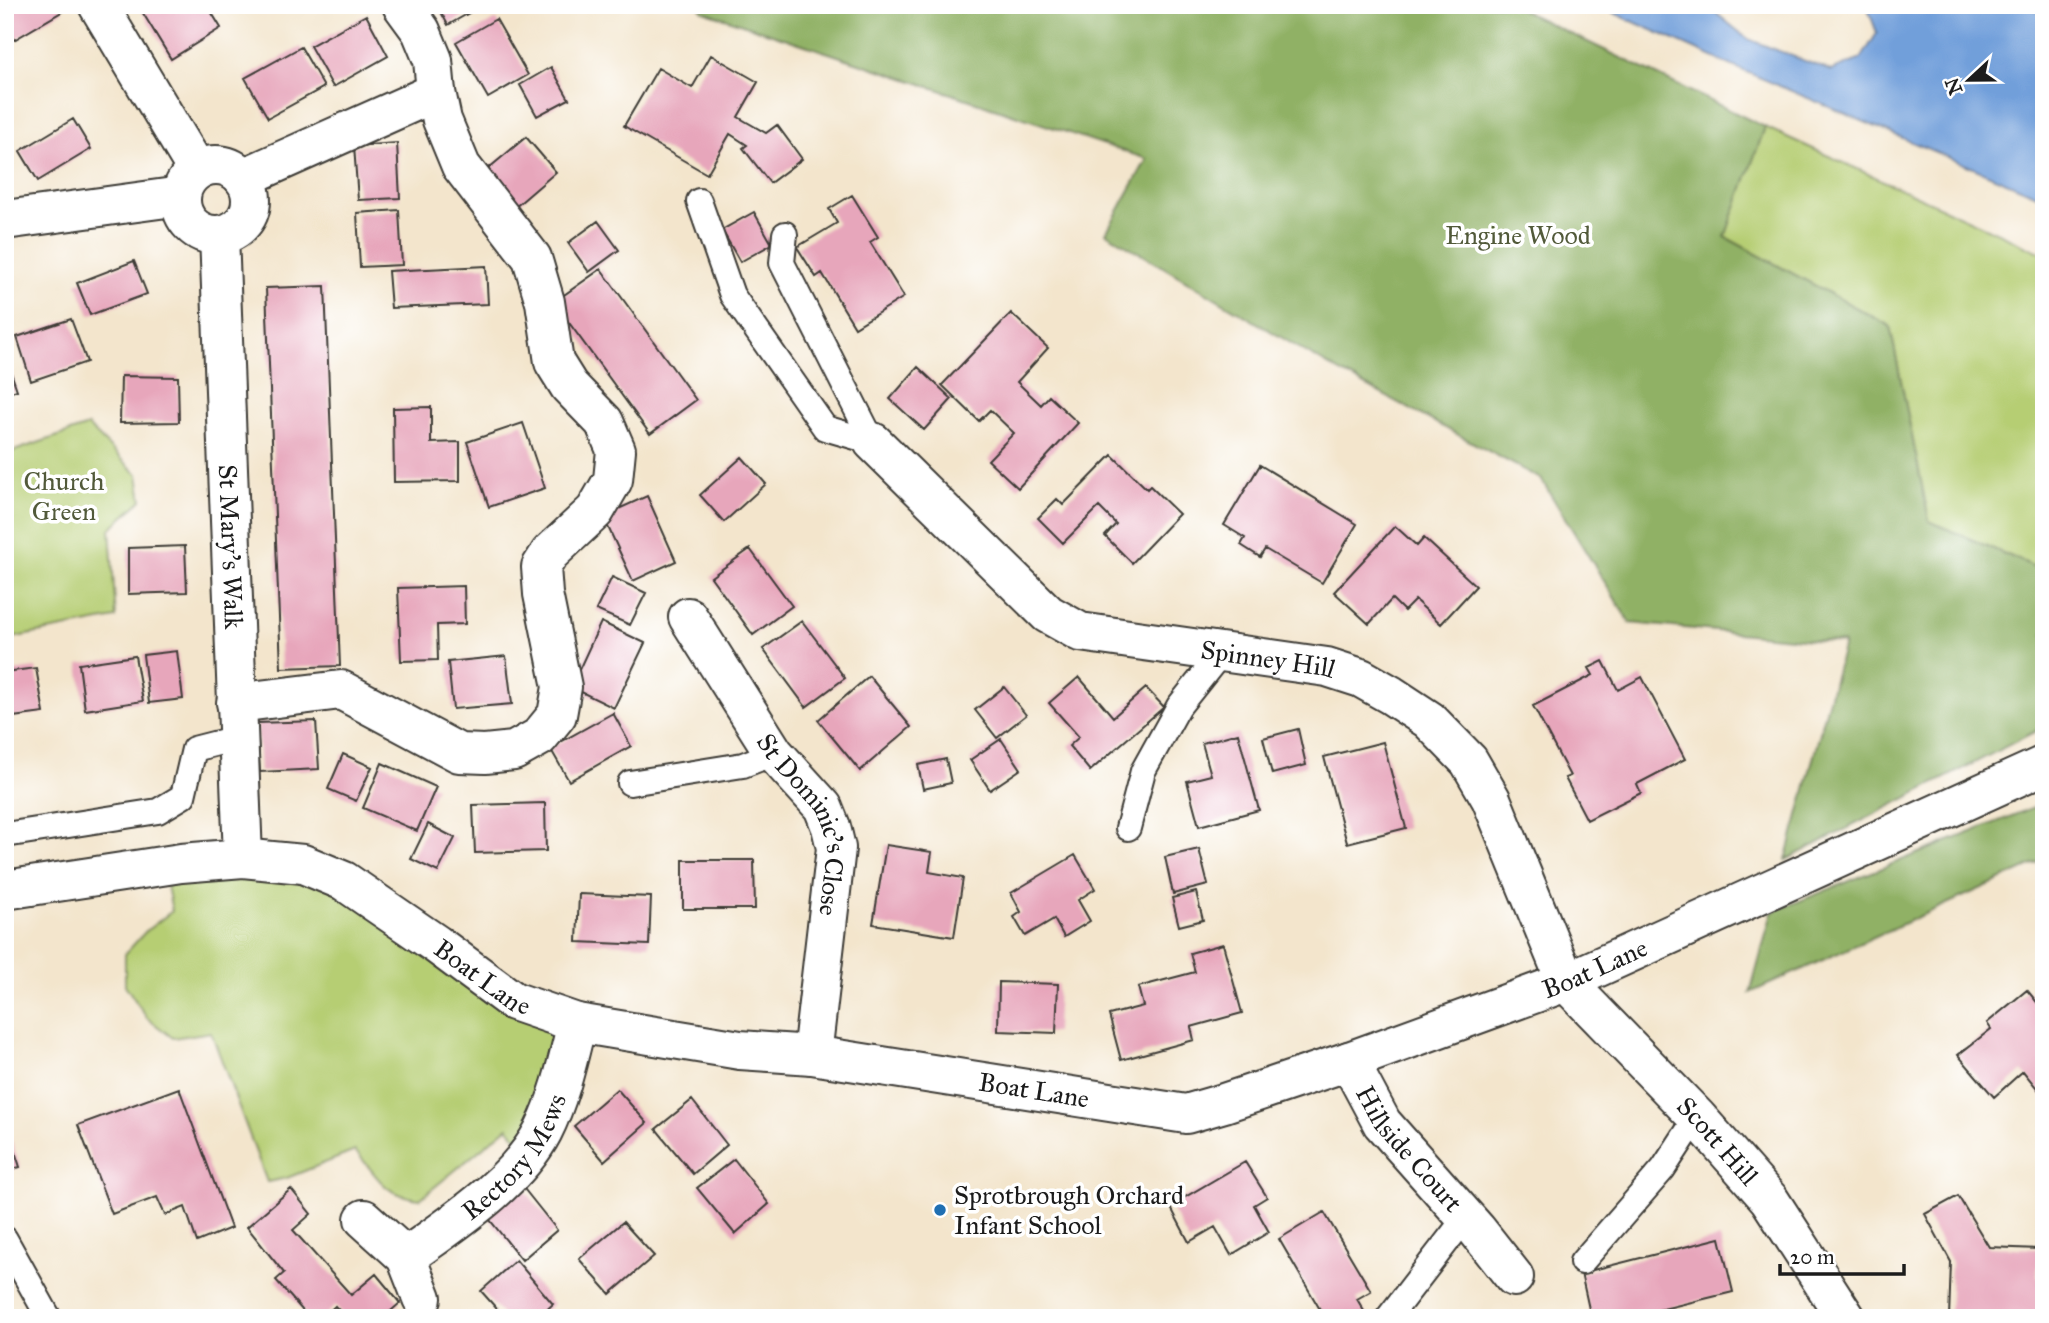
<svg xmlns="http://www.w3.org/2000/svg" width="2049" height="1323" viewBox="0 0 2049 1323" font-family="'IM FELL Great Primer',serif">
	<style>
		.green { fill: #b6ce73; stroke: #697548; stroke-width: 2 }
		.forest { fill: #90b165; stroke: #566640; stroke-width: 2 }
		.water { fill: #719fda; stroke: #465e7b; stroke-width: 2 }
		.building { fill: #e7a6bb }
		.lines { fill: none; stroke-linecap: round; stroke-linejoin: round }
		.service-casing { stroke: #3c3a36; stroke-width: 28 }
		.minor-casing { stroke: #3c3a36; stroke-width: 42 }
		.tertiary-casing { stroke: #3c3a36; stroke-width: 42 }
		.service { stroke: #fff; stroke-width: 24 }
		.minor { stroke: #fff; stroke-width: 38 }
		.tertiary { stroke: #fff; stroke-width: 38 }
		.poi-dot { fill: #1f6fb2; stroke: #fff; stroke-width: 2.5 }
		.labels { text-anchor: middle; stroke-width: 7; stroke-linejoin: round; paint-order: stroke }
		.park-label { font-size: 26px; fill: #525a3a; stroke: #fff }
		.street-label { font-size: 26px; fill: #1c1c1c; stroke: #fff }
		.poi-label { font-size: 26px; fill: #1c1c1c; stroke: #fff; text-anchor: start }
	</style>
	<rect width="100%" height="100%" fill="#fff"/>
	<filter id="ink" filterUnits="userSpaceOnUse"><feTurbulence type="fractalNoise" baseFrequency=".0143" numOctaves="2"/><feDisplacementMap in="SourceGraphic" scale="14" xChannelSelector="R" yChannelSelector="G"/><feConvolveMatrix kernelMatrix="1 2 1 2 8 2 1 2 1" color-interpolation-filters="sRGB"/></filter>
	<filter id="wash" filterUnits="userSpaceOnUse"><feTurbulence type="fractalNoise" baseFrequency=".00686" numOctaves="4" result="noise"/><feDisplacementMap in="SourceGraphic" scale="28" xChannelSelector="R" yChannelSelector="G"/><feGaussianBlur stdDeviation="1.57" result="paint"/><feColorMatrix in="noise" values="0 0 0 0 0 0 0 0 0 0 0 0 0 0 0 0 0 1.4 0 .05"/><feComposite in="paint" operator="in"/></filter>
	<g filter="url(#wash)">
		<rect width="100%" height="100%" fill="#f3e5cc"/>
		<path class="green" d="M1765 127 2044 254V571L1929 521 1890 326 1725 237Z
			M88 426 138 475 142 500 110 529 116 618 6 639 5 454Z
			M303 864 577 1023 528 1152 508 1127 420 1199C380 1194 380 1177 355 1151L287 1178 267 1182 211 1032 173 1038 147 1018 125 985V954L146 931 172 911 163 866Z"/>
		<path class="forest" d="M698 5H1511L1765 127 1725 237 1890 326 1929 521 2044 571V727L1786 860 1844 643 1630 623 1541 479 1331 367 1106 233 1147 159 703 11Z
			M2044 803V860L1750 993 1772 912Z"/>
		<path class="water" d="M1596 5H1706L1748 39 1831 71 1861 59 1877 33 1868 9 1875 5H2025L2044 13V198L1737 68Z"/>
		<g id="blocks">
			<path class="building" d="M5 5H60L63 11 14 40 5 26Z
				M138 5H207L221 28 171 59Z
				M437 5H483L448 25Z
				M366 15 388 56 333 87 310 46Z
				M496 19 528 75 488 98 456 42Z
				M301 47 324 87 268 118 245 78Z
				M711 55 758 82 738 117 766 133 777 125 802 159 770 183 743 148 747 145 730 134 707 174 624 126 658 68 692 88Z
				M551 67 569 99 537 116 520 85Z
				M73 119 91 149 38 181 20 151Z
				M526 137 556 172 507 214 477 178Z
				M397 143 400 198 358 200 354 146Z
				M852 195 878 237 870 242 904 297 855 327 822 273 816 277 797 247 837 223 829 209Z
				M399 210 402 265 360 267 357 213Z
				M754 212 772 244 740 262 722 230Z
				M598 221 619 250 589 272 568 243Z
				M134 261 147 294 90 315 77 283Z
				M486 266 488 304 391 308 388 271Z
				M601 269 696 400 650 434 554 302Z
				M325 286 340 666 281 668 266 288Z
				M1011 313 1048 348 1017 382 1041 405 1049 396 1078 423 1018 488 988 460 1014 433 990 410 979 421 942 385Z
				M71 319 87 362 31 381 17 337Z
				M6 358 17 390 5 394V359Z
				M918 367 952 399 924 430 890 399Z
				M121 376 178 377 179 422 120 423Z
				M431 407V443L460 442V481L394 482 393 408Z
				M523 423 545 488 489 507 467 442Z
				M1112 455 1147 489 1150 486 1179 514 1132 563 1105 536 1116 524 1099 507 1063 543 1038 518 1057 499 1063 505Z
				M742 457 766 484 724 522 700 495Z
				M1260 465 1357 524 1322 583 1265 549 1260 557 1241 545 1245 538 1224 525Z
				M647 496 676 561 633 581 603 516Z
				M1395 526 1417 546 1424 538 1476 586 1441 624 1415 600 1404 611 1392 599 1369 624 1334 592Z
				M185 546 187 592 128 594V548Z
				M750 549 792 606 753 635 711 577Z
				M612 577 646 593 630 625 596 610Z
				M464 586 465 624 437 625 438 660 401 661 398 588Z
				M802 621 845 678 806 707 763 649Z
				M601 622 645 643 614 708 571 687Z
				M177 651 183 699 149 703 143 655Z
				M135 656 143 701 85 710 79 664Z
				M506 656 512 704 453 709 448 662Z
				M1603 661 1618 690 1642 677 1685 759 1637 784 1641 793 1587 820 1565 778 1570 776 1533 706 1593 675 1589 668Z
				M36 668 44 713 5 718V672Z
				M869 676 911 727 860 771 818 720Z
				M1079 677 1113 717 1146 688 1164 707 1090 771 1069 746 1079 737 1049 703Z
				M1004 687 1026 715 997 738 975 710Z
				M613 713 631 746 569 781 550 748Z
				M316 721 319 769 260 772 257 723Z
				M1298 729 1306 765 1272 774 1263 738Z
				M1238 733 1259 810 1199 826 1187 781 1211 775 1202 743Z
				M1001 739 1021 769 990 790 970 760Z
				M1383 742 1406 828 1347 843 1324 757Z
				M343 754 372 767 356 801 328 789Z
				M946 759 951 783 923 789 918 765Z
				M382 763 436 787 417 831 363 808Z
				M545 803 546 851 475 853 473 805Z
				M428 824 455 838 438 872 411 859Z
				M886 845 932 852 929 872 963 878 954 937 873 924Z
				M1199 849 1208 885 1173 894 1165 857Z
				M1075 855 1095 889 1078 900 1090 921 1064 937 1054 919 1025 936 1014 917 1021 912 1011 893Z
				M683 860H754L755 909H683Z
				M1196 892 1203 920 1179 926 1172 898Z
				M579 894 651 897 649 945 577 942Z
				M1223 944 1242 1013 1191 1027 1194 1040 1121 1060 1109 1015 1143 1006 1138 987 1195 972 1190 953Z
				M999 982 1058 984 1056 1033 998 1031Z
				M2027 990 2044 1011V1097L2023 1071 1994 1097 1958 1055 1991 1029 1987 1023Z
				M179 1088 231 1228 197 1242 185 1207 165 1215 157 1197 112 1214 78 1125Z
				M617 1089 647 1123 604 1161 574 1126Z
				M692 1100 727 1145 693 1174 656 1129Z
				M5 1121 20 1167 5 1171Z
				M734 1159 769 1204 735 1234 697 1188Z
				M1245 1162 1267 1197 1254 1205 1269 1232 1231 1255 1215 1227 1189 1242 1170 1206Z
				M521 1185 557 1230 522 1260 485 1214Z
				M291 1189 311 1214 293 1230 351 1295 376 1274 400 1303 383 1318H346L335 1306 322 1318H309L276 1280 284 1273 247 1227Z
				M1958 1196 1989 1247 2039 1249 2037 1277H2044V1318H1949L1951 1262 1925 1214Z
				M1324 1212 1371 1291 1357 1299 1368 1318H1325L1279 1239Z
				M623 1222 654 1256 610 1294 579 1259Z
				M1720 1238 1733 1292 1626 1318H1591L1581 1273Z
				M516 1260 553 1304 538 1318H505L481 1291Z"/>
		</g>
	</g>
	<g filter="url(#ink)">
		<use href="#blocks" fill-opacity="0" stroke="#3c3a36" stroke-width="2"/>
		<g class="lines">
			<defs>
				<path id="service" d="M699 201 732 295 825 428 873 442
					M785 234 782 263 873 442
					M630 783 743 765 774 753
					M1128 828 1143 771 1179 706 1222 652
					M5 835 158 811 183 796 194 749 237 738
					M5 1239 49 1318
					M1582 1262 1663 1169 1697 1117
					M1388 1318 1466 1217"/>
				<g id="minor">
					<path d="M98 5 197 170"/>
					<circle cx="216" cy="200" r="35"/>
					<path d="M243 178 436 92"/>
					<path d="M5 220 181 196"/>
					<path id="s1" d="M219 235 243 858"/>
					<path id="s2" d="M873 442 1048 614 1080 632 1327 667 1361 678 1391 695 1429 720 1469 761 1491 799 1566 982 1697 1117 1769 1199 1846 1318"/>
					<path id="s3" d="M688 617 774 753 823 807 831 827 836 848 812 1055"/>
					<path d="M236 703 341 690 459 753 485 754 514 751 539 737 557 715 562 687 543 594 541 567 550 553 595 511 613 480 616 450 604 422 569 386 554 362 545 302 532 258 461 166 442 120 436 92 433 60 421 31 402 5"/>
					<path id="s4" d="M1349 1061 1382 1123 1477 1230 1514 1277"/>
					<path d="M364 1219 406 1257 422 1298"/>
					<path id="s5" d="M406 1257C453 1223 516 1183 543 1131 560 1097 568 1059 577 1023"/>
				</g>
				<g id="tertiary">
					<path id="s6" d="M5 890 181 863 243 858 303 864 344 881 436 944 513 1001 577 1023 740 1050 812 1055 1186 1114 1224 1103 1349 1061 1566 982 2044 765"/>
				</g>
			</defs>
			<use href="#service" class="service-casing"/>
			<use href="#minor" class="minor-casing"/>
			<use href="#tertiary" class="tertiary-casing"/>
			<use href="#service" class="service"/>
			<use href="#minor" class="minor"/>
			<use href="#tertiary" class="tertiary"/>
		</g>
	</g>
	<circle class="poi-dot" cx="940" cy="1210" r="7"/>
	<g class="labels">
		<g class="park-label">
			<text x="1518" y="244">Engine Wood</text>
			<text x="64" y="490">Church<tspan x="64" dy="30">Green</tspan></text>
		</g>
		<g class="street-label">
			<text dy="9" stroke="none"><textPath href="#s1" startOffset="312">St Mary's Walk</textPath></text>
			<text dy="9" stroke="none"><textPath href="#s2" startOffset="472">Spinney Hill</textPath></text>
			<text dy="9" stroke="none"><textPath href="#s3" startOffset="243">St Dominic's Close</textPath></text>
			<text dy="9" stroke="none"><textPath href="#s6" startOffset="1670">Boat Lane</textPath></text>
			<text dy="9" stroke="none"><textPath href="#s6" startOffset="514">Boat Lane</textPath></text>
			<text dy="9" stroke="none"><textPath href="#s6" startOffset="1082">Boat Lane</textPath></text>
			<text dy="9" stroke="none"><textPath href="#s2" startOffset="1166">Scott Hill</textPath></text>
			<text dy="9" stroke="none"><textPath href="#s4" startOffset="107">Hillside Court</textPath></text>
			<text dy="9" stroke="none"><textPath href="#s5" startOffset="150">Rectory Mews</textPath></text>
		</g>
		<g class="poi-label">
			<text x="954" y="1204">Sprotbrough Orchard<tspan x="954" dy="30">Infant School</tspan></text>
		</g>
	</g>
	<rect width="2049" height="1323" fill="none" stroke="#fff" stroke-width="28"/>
	<g transform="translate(1969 80) rotate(248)" stroke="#ffffff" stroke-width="5" paint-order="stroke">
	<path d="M0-5L12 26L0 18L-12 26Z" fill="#1c1c1c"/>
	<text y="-10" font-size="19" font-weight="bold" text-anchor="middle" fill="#1c1c1c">N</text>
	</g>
	<path d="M1780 1264v10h124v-10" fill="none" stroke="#1c1c1c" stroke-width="3.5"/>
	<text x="1790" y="1264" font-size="21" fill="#1c1c1c" stroke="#ffffff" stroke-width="5" paint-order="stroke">20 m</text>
</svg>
